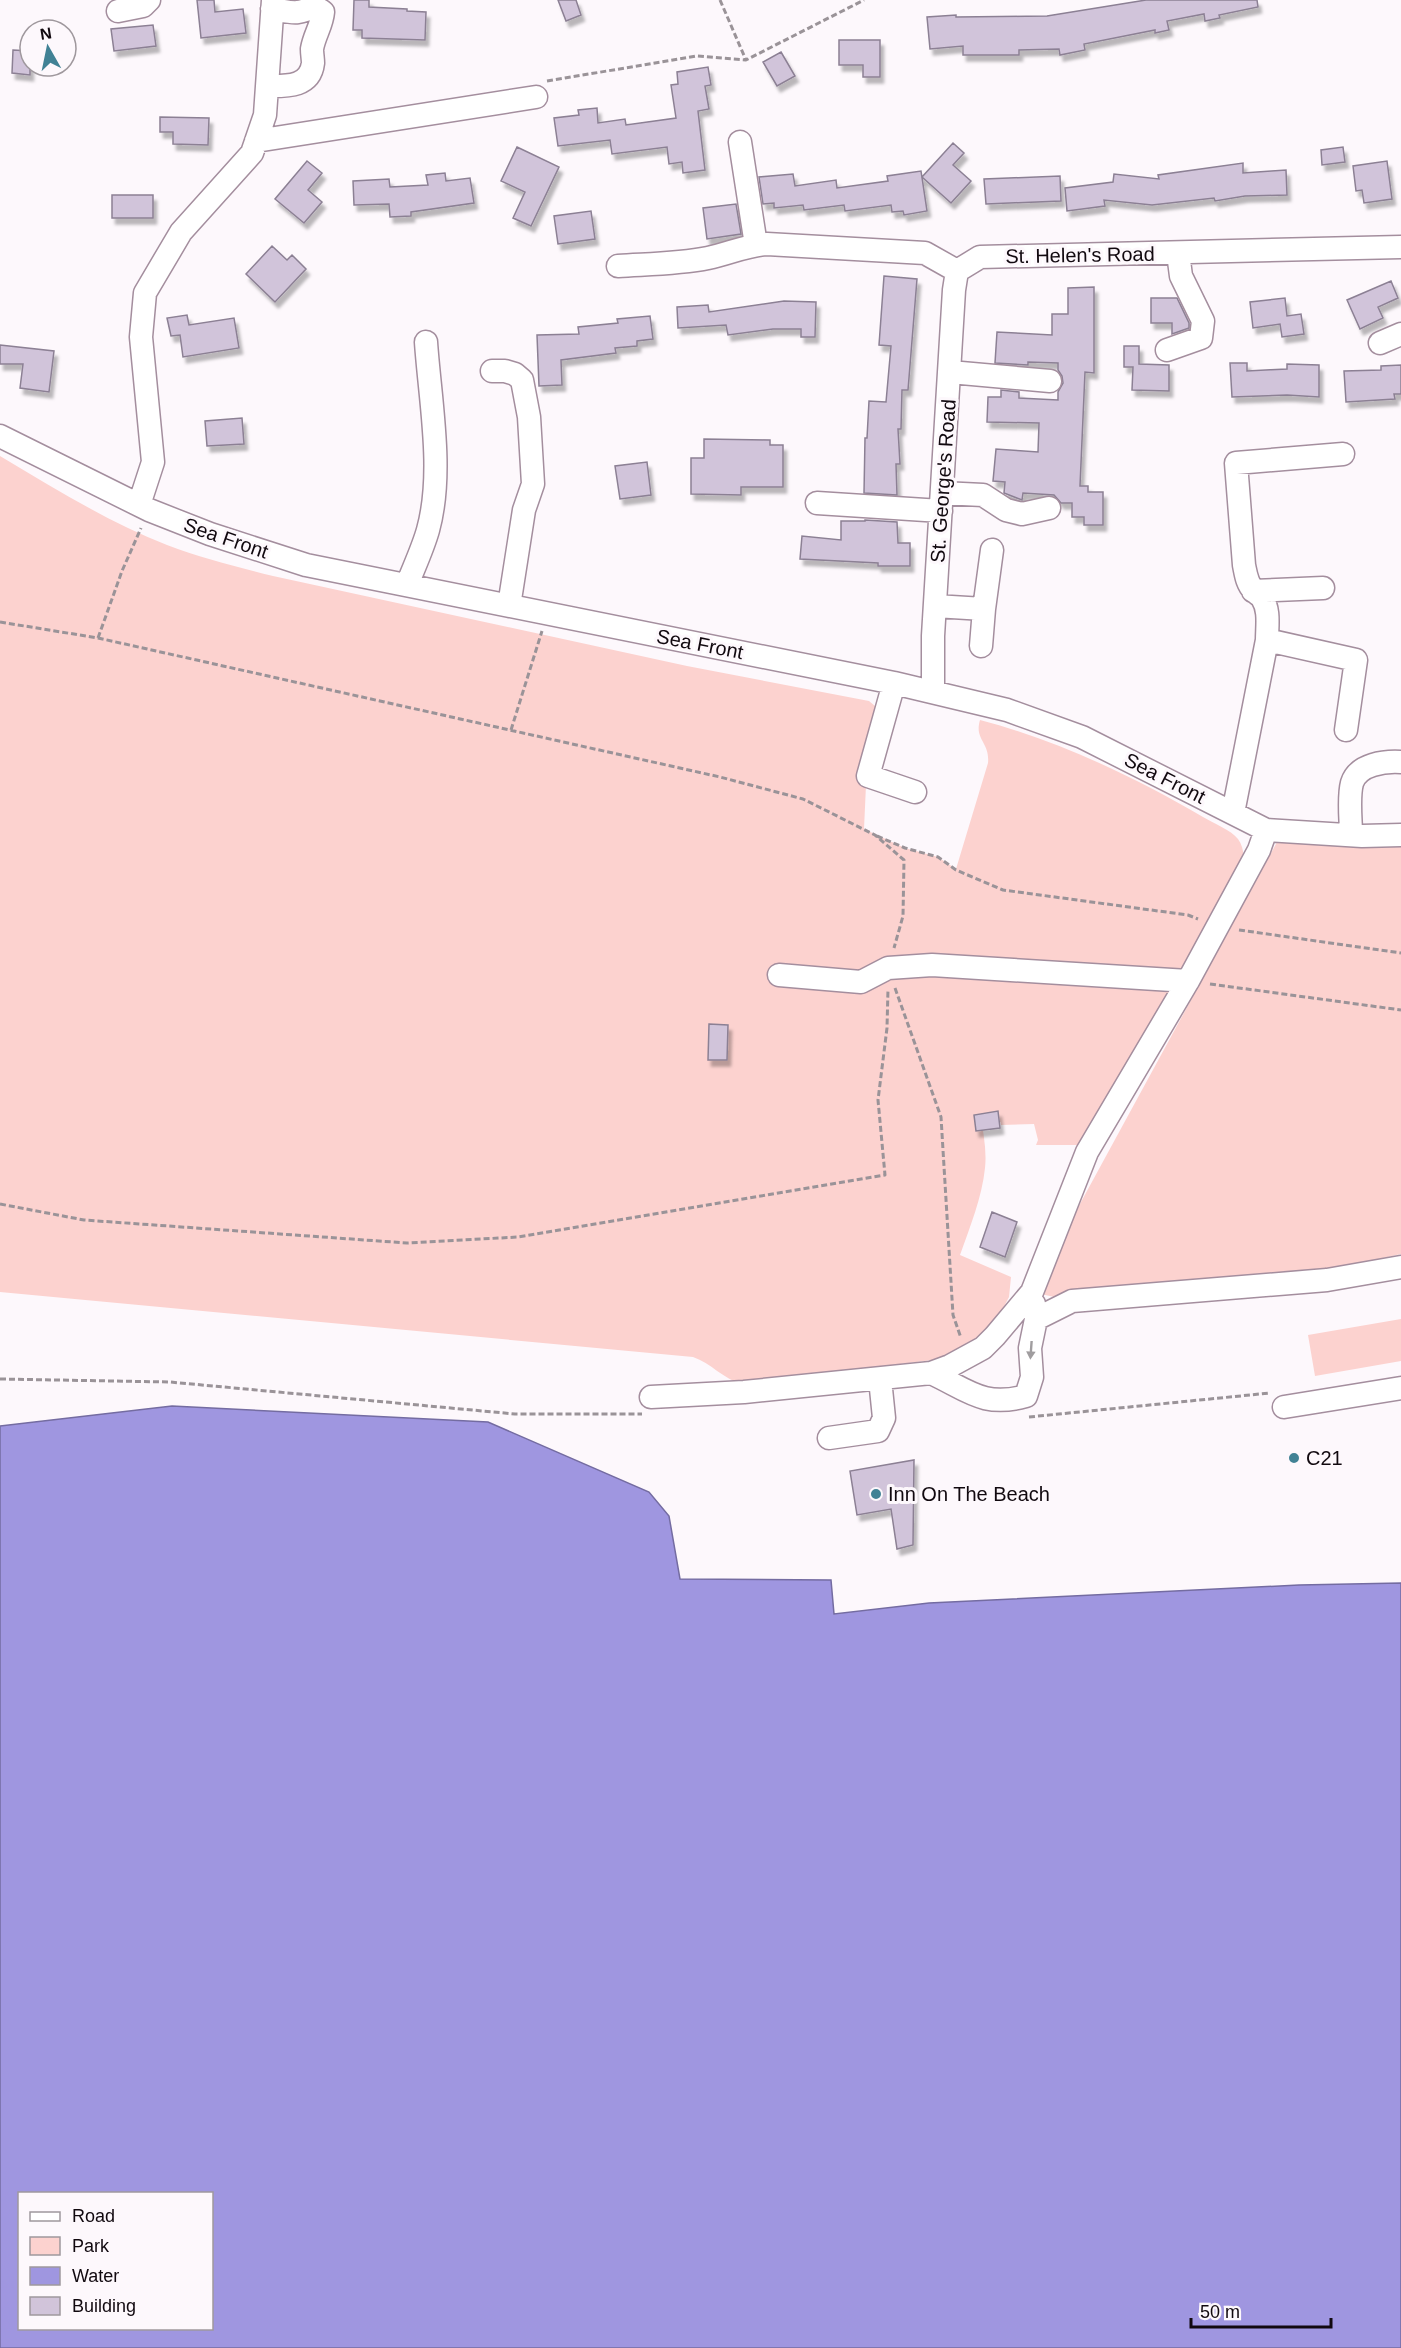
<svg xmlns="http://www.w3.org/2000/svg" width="1401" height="2348" viewBox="0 0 1401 2348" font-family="Arial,sans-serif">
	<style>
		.green { fill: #fcd2cf }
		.water { fill: #9f96e0; stroke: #746ca1; stroke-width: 1.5; fill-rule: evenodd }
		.building { fill: #d1c4da; stroke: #8c8094; stroke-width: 1.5; filter: url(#shadow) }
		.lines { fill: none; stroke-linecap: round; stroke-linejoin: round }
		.minor-casing { stroke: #a48e9e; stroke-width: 25 }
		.path { stroke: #9a9398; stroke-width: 3; stroke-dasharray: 6 3; stroke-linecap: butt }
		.minor { stroke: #fff; stroke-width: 22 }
		.oneway { fill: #a09d9f }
		.poi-dot { fill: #418295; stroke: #fdf8fc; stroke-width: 2 }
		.labels { text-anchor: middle; stroke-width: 6; stroke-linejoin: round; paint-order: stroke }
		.street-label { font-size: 20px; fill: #11090f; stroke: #fdf8fc }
		.poi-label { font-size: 20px; fill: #11090f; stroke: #fdf8fc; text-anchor: start }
	</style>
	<defs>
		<filter id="shadow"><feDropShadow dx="3.5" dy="6" stdDeviation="1.5" flood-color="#0004"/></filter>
	</defs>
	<rect width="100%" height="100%" fill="#fdf8fc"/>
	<path class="green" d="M0 456C54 488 108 522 167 545 201 558 237 567 273 576L687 666 869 701 875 706 876 713 866 785 864 829 905 848 938 857 956 869 988 763C990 742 974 740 980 720 1059 741 1133 776 1203 817 1213 823 1231 830 1238 839 1245 849 1244 858 1241 870L1080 1145H1036L1038 1140 1034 1124 1001 1125 998 1114 981 1116C983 1133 987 1150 985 1168 982 1197 970 1227 960 1255L1011 1277 1009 1297 997 1320 974 1342 940 1359 742 1384C723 1379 711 1363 693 1357L0 1292Z
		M1401 830V1254L1261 1285 1072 1301 1032 1292 1283 831Z
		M1401 1319V1361L1315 1376 1308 1335Z"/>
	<path class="water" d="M172 1406 488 1422 649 1492 669 1516 680 1579 831 1580 834 1614 929 1603 1299 1585 1401 1583V2348H0V1426ZM20 2194H212V2328H20Z"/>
	<path class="building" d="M197 0H214L215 12 243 9 246 33 201 38Z
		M354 0H369V7L407 9V11L426 12 425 40 362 38V30H353Z
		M558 0H576L581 15 566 21Z
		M1146 0H1257L1258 7 1219 15 1220 18 1205 21 1204 14 1167 21 1169 30 1155 33V30L1084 44 1085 50 1060 55 1059 49 1019 50V55H963V46L930 49 927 17 956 15V17L1047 16Z
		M153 25 156 46 114 51 111 29Z
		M839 40H880V77H863V65H839Z
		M13 50 30 51V75L12 73Z
		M781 52 795 76 777 86 763 62Z
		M708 67 711 85 705 86 709 109 698 111 705 170 683 173 682 162 669 164 667 147 612 154 610 140 558 146 554 118 579 115 578 110 597 108 598 123 625 119 626 125 676 118 671 85 678 84 677 72Z
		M160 117 209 118 208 145 173 144V132H160Z
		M953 143 964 153 953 165 971 181 951 203 922 177Z
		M517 147 559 167 531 226 513 218 525 192 501 181Z
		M1343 147 1345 162 1322 165 1321 150Z
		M307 161 322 173 308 190 322 202 304 223 275 199Z
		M1387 161 1392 199 1364 203 1362 190 1356 191 1353 166Z
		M1243 163V173L1286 170 1287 195 1245 196 1215 201 1214 198 1152 205 1104 200 1105 206 1067 211 1065 188 1113 182 1114 174 1159 179 1158 175Z
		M921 171 927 211 904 215 903 211 892 212 891 205 845 211 844 205 804 210 803 205 774 208V203L763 204 759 177 793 174 795 186 836 180 837 188 888 181 887 176Z
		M445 173 446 181 470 178 474 203 411 212V216L390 217 389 204 354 205 353 181 389 179 390 187 428 185 426 175Z
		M1060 176 1061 201 986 204 984 179Z
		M112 195H153V218H112Z
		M736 204 741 234 707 239 703 208Z
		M591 211 595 239 558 244 554 216Z
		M272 246 287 260 292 255 306 269 275 302 246 274Z
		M884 276 917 279 908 390H902L901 429H898L900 464H896L897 495 864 493 865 438H867L869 401 886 402 891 346 879 345Z
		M1391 281 1398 298 1378 307 1383 318 1360 329 1347 300Z
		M1094 287V373L1085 372 1080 486H1088V492H1103V525H1084V517H1072V503H1061L1054 495 1023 493 1022 500 1004 493 1005 482 993 481 996 449 1038 452 1039 423 987 422 988 397H1001V390L1019 392V398L1058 400V392L1063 383 1062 376 1058 370V363L1028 362V365L995 363 997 332 1052 335V314H1068V288Z
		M1151 298H1177L1189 323V328L1172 334V323H1151Z
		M1285 298 1287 316 1301 314 1304 334 1282 337 1280 324 1253 328 1250 302Z
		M784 301 816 302 815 337H801V329H773L728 335 726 325 678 328 677 307 708 305 709 312Z
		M187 315 189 325 234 318 239 348 183 357 180 335 171 336 167 318Z
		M650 316 653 339 637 341V346L615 348 616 353 561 360 562 385 539 386 537 335 579 334 578 327 618 323 617 319Z
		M0 345 54 351 49 392 20 388 23 364H0Z
		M1124 346H1139V364L1169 365V391L1132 390 1133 367H1124Z
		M1230 363H1247V371L1287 369V364L1319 365V397L1287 395 1232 397Z
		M1401 365V394H1394L1395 399 1346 402 1344 371 1381 370V366Z
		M242 418 244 444 207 446 205 421Z
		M704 439 770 440V445H783V487H741V495L691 494V458H704Z
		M647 462 651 495 620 499 615 466Z
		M865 520 897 522 898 543H910V566H878V563L800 559 802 536 841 540V521H865Z
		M709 1024 728 1025 727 1060H708Z
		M998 1111 1000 1128 976 1131 974 1115Z
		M992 1212 1017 1222 1005 1257 980 1247Z
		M914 1460 913 1545 897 1549 891 1509 857 1515 850 1471Z"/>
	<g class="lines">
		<defs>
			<path id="minor" d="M118 11 143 6 149 0
				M267 86C285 86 310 88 313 63 313 59 312 54 312 49 314 36 322 25 323 12 313 4 308 11 298 12 290 13 280 10 272 9
				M256 141 536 97
				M740 142 756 245
				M618 266C648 264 678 264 708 258 728 254 747 245 767 244L925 253 957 271 980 257 1401 247
				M1380 343 1401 334
				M1167 350 1201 338 1203 321 1181 276 1178 253
				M492 371H505L515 374 522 380 529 417 533 484 524 510 509 606
				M950 372 1050 381
				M0 436 149 510 210 534 306 565 894 683 1007 710 1082 737 1266 830 1362 836 1401 835
				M942 493 983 495 1006 510 1022 514 1049 508
				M817 503 941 511
				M139 505 153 462 141 337 145 293 181 232 252 153 265 115 273 0
				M407 585C414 567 423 548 428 530 444 472 430 401 426 342
				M1253 591 1323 588
				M935 606 984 609 981 646
				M984 609 992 550
				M1267 640 1356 660 1346 730
				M894 683 868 776 915 792
				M933 692V636L954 290 957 271
				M1233 813 1267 640C1267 626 1270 610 1262 598 1260 595 1257 594 1254 591 1247 584 1246 575 1244 565L1236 463 1343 454
				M1351 835C1351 819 1348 798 1352 783 1358 764 1385 761 1401 762
				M779 975 861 982 888 968 932 965 1188 981
				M1036 1319 1072 1301 1327 1280 1401 1267
				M931 1373C968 1390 983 1408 1026 1396L1032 1377 1030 1348 1036 1319 1034 1304
				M651 1397 744 1392 931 1373 950 1366 983 1348 995 1336 1032 1292 1087 1152 1188 981 1259 850 1266 830
				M1284 1407 1401 1388
				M829 1438 878 1431 884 1418 880 1379"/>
		</defs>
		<use href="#minor" class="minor-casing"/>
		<path class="path" d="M720 0 746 60
			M547 81 697 56 746 60 864 0
			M0 622 98 638 720 777 803 799 875 835 904 860 903 916 894 948
			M98 638 122 571 141 528
			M511 730 542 631
			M877 836 905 848 938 857 956 870 1003 890 1188 915 1198 919
			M1239 930 1401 953
			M1210 984 1401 1010
			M895 988 941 1117 953 1315 961 1338
			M0 1204 84 1220 407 1243 518 1237 885 1175 878 1100 887 1028 888 989
			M0 1379 170 1382 515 1414H642
			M1029 1417 1270 1393"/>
		<use href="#minor" class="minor"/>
	</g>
	<defs><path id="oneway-solid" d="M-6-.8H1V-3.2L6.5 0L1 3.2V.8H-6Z" transform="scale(1.5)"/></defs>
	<use class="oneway" href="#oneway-solid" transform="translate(1031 1350) rotate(94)"/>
	<g class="poi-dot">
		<circle cx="1294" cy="1458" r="6"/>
		<circle cx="876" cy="1494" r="6"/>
	</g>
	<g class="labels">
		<g class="street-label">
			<text transform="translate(1080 255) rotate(-1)" y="7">St. Helen's Road</text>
			<text transform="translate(943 481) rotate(-86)" y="7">St. George's Road</text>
			<text transform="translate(226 538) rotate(19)" y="7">Sea Front</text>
			<text transform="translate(700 644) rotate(11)" y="7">Sea Front</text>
			<text transform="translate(1165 778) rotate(27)" y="7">Sea Front</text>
		</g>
		<g class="poi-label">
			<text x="1306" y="1465">C21</text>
			<text x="888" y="1501">Inn On The Beach</text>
		</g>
	</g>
	<rect x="18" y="2192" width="195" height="138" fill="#fdf8fc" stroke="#9f989d" stroke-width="1.5"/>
	<rect x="30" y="2212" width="30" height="9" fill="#ffffff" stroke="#9f989d" stroke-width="1.5"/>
	<text x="72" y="2222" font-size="18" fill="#11090f">Road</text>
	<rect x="30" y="2237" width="30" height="18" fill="#fcd2cf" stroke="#9f989d" stroke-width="1.5"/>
	<text x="72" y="2252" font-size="18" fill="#11090f">Park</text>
	<rect x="30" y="2267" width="30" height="18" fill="#9f96e0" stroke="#9f989d" stroke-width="1.5"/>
	<text x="72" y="2282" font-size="18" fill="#11090f">Water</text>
	<rect x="30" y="2297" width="30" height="18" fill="#d1c4da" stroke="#9f989d" stroke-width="1.5"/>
	<text x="72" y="2312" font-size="18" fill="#11090f">Building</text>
	<g transform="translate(48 48) rotate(351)"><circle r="28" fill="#fdf8fc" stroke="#9f989d" stroke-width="1.5"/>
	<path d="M0-4.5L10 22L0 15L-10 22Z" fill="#418295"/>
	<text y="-9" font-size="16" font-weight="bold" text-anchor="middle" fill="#11090f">N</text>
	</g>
	<path d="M1191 2318v9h140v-9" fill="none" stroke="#11090f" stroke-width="3"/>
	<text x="1200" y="2318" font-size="18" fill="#11090f" stroke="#fdf8fc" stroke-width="4.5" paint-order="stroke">50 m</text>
</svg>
